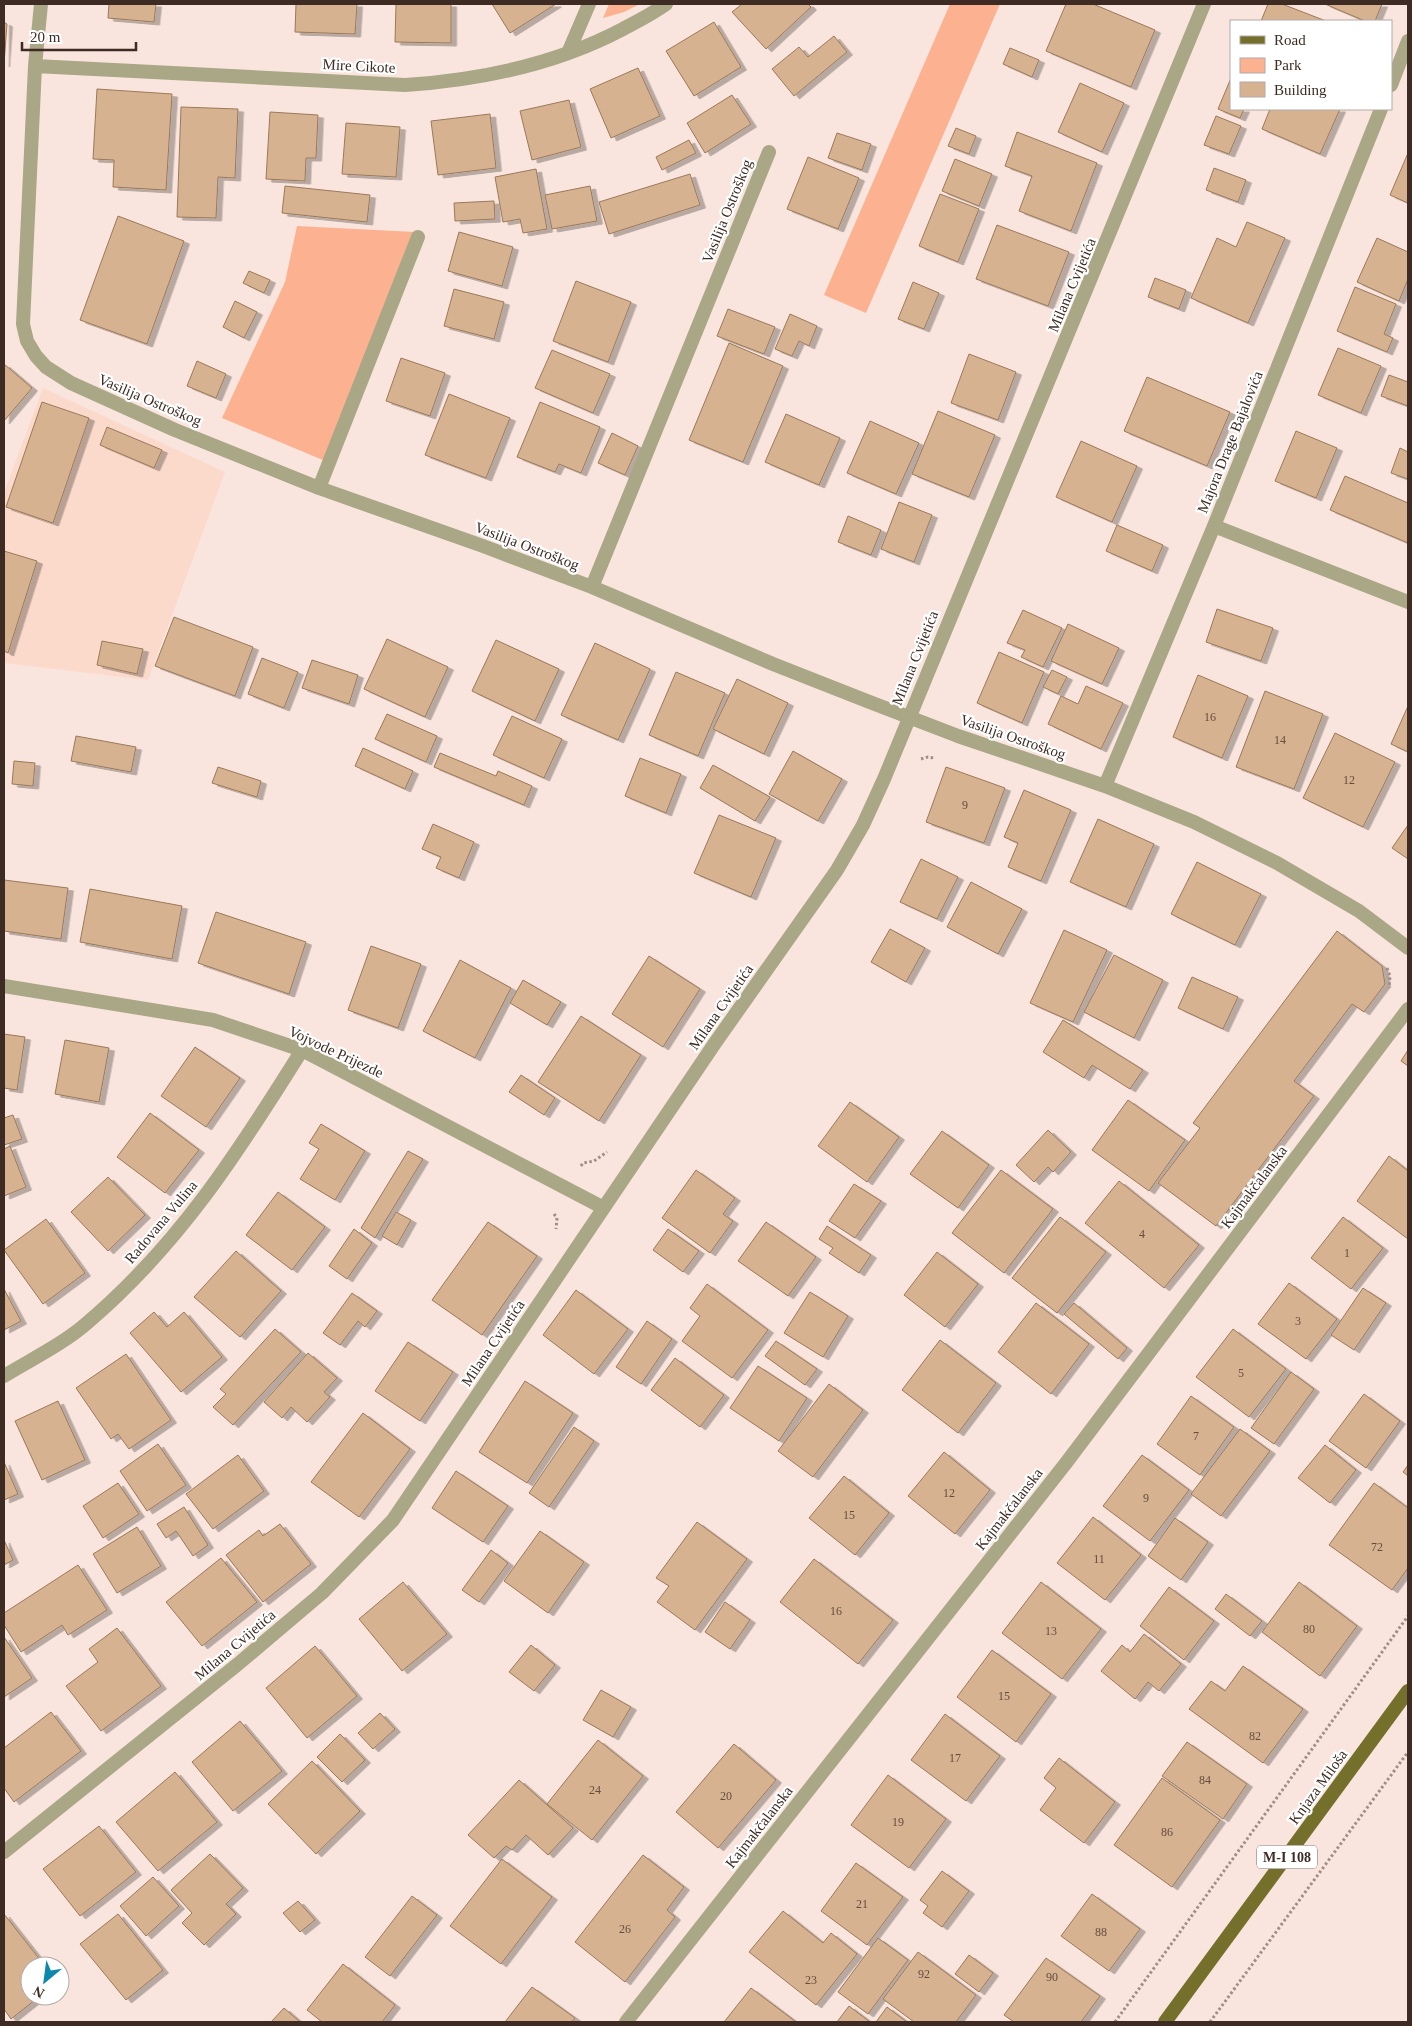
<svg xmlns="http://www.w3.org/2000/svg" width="1412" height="2026" viewBox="0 0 1412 2026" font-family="'Times New Roman',serif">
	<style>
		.built { fill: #fcdacb }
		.green { fill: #fcb291 }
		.building { fill: #d6b291; stroke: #9a7959; filter: url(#shadow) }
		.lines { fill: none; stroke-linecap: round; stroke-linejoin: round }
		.path { stroke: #a18d85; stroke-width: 3; stroke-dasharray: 2.5 2.5; stroke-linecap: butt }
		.minor { stroke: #a9a785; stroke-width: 14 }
		.primary { stroke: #746f2b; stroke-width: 14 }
		.labels { text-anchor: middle; stroke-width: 4.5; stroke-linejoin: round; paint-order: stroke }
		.number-label { font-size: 12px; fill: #644d3e }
		.shield { fill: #fff; stroke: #786b65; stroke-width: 1 }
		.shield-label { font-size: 14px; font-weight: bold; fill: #3e2b23 }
		.street-label { font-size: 15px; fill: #3e2b23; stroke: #fff }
	</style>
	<defs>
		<filter id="shadow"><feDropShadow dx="5.5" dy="3" stdDeviation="0" flood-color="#0004"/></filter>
	</defs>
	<rect width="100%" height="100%" fill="#f9e5dd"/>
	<path class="built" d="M43 388 225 472 148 680 4 663V493Z"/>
	<path class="green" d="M609 4H640L624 12 603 18Z
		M950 4H1000L866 313 824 295Z
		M297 226 415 232 330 463 222 418 285 282Z"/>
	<path class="building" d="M109 4H156L154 22 108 18Z
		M296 4H357L355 34 295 32Z
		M396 4H451V43L395 42Z
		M492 4H556L510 33Z
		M742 4H808L811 7 766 49 732 12Z
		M1066 4H1093L1155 30 1131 87 1046 51Z
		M1268 4H1282L1326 21H1261Z
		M1325 4H1382L1375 21H1365Z
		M4 22 7 24 4 64Z
		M714 22 741 67 694 96 666 51Z
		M834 36 847 52 794 96 772 69 799 47 808 57Z
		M1010 48 1039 60 1032 77 1003 64Z
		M638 68 660 116 611 138 590 89Z
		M1231 78V109H1244L1240 118 1218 109Z
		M1080 83 1124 103 1102 152 1058 132Z
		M97 89 172 94 166 190 113 187 114 160 93 159Z
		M732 95 751 124 705 153 687 123Z
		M569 100 581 147 532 160 520 111Z
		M181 107 238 109 235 178 218 177 216 218 177 217Z
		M1270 109H1340L1320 154 1262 129Z
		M270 112 318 115 316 158H306L305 181 266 179Z
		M490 114 496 168 438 175 431 121Z
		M1216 116 1241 126 1229 154 1204 145Z
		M346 123 400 127 396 177 342 174Z
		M956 128 976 136 969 154 948 146Z
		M1017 132 1097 163 1071 231 1019 211 1032 176 1005 166Z
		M837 133 871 144 862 170 828 158Z
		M689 140 696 153 662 170 656 157Z
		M1408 153V203L1390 195Z
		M808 157 859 178 838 229 787 209Z
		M955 159 992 174 979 206 942 191Z
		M1214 168 1246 180 1238 202 1206 190Z
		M536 169 547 229 523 233 520 219 503 222 495 177Z
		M690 174 700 205 609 234 599 202Z
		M285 186 370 195 367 222 282 213Z
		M590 186 597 221 552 229 545 195Z
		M940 194 979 209 958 262 919 246Z
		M494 201 495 219 455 221 454 203Z
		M118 216 184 241 147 344 80 320Z
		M1247 222 1285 238 1248 323 1191 298 1217 238 1236 247Z
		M997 225 1069 252 1048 306 976 279Z
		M459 232 513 247 502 286 448 271Z
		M1377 238 1408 252V279L1399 301 1357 282Z
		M249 271 270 280 264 293 243 283Z
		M1155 278 1186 290 1179 309 1148 297Z
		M576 281 631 302 608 362 553 341Z
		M913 282 939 293 924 329 898 319Z
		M1355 287 1396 304 1384 334 1393 338 1387 352 1337 331Z
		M454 289 504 302 494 339 444 326Z
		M235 301 257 312 244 338 223 327Z
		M728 309 775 327 764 354 717 336Z
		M790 314 817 326 809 346 799 341 792 356 775 349Z
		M729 343 783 366 743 462 689 440Z
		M1338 348 1381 366 1361 413 1318 395Z
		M552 350 610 374 593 413 535 388Z
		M969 354 1016 372 998 420 951 403Z
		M401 358 445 373 430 416 386 401Z
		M197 361 226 374 216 398 187 386Z
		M4 364 32 388 4 421Z
		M1389 375 1408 382V406L1381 396Z
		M1147 377 1230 412 1207 466 1124 431Z
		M449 394 510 418 486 478 425 455Z
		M42 402 89 418 53 523 6 507Z
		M540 402 600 427 581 473 559 464 555 472 517 457Z
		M938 411 995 435 969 497 912 474Z
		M786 414 840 438 819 485 765 462Z
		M870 421 919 443 896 494 847 473Z
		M107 427 162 450 154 468 100 445Z
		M1296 431 1337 448 1316 498 1275 481Z
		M612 433 638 446 625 475 598 463Z
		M1081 441 1137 466 1112 522 1056 497Z
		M1400 448 1408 452V479L1391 473Z
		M1345 476 1408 503V543L1330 510Z
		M899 502 932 515 914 562 881 549Z
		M848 516 881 530 871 555 838 542Z
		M1117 525 1163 545 1152 571 1106 551Z
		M4 551 37 561 8 653 4 651Z
		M1217 609 1273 628 1261 661 1206 642Z
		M1023 610 1062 628 1043 667 1021 657 1025 650 1007 643Z
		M174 617 253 647 235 696 155 666Z
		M1068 624 1119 648 1102 684 1051 661Z
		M387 639 448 667 425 717 364 689Z
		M496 640 559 669 535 721 472 691Z
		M102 641 143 649 137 674 97 665Z
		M595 643 650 669 618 740 561 715Z
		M999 652 1044 672 1022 723 977 703Z
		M262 658 298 672 284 708 248 694Z
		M312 660 358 675 349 704 302 688Z
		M1052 670 1067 677 1058 694 1043 687Z
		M676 672 725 693 698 756 649 735Z
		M1198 675 1248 696 1222 758 1173 737Z
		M737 679 788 703 764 754 713 729Z
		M1086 686 1123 703 1101 749 1048 724 1061 696 1078 704Z
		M1265 691 1323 714 1294 789 1236 767Z
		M1408 706V752L1391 744Z
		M387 714 437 736 426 762 375 739Z
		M512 716 562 739 544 778 493 755Z
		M1335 733 1395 762 1363 827 1303 798Z
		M76 736 136 747 131 772 71 761Z
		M363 748 413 771 405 789 355 766Z
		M793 751 842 779 818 821 769 794Z
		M440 753 496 776 498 771 532 786 524 805 434 767Z
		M640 758 681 774 666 813 625 796Z
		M14 761 35 763 33 786 12 784Z
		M713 765 770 797 755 821 700 788Z
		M218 767 261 781 257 797 212 783Z
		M946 767 1005 788 984 843 926 822Z
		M1024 790 1071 810 1041 881 1008 867 1018 843 1004 837Z
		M719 815 776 838 751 897 694 873Z
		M1098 819 1154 844 1126 907 1070 882Z
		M433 824 474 842 459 878 436 868 441 857 422 849Z
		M1408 825V859L1392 848Z
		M921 859 958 877 937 919 900 902Z
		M1197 862 1261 894 1235 945 1171 914Z
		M4 880 68 888 61 939 4 931Z
		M971 882 1022 909 998 954 947 927Z
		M90 889 182 906 172 959 80 942Z
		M216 912 306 942 289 994 198 963Z
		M890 929 925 948 906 982 871 962Z
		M1064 930 1107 950 1073 1022 1030 1003Z
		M1337 931 1382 966 1385 984 1364 1012 1352 1004 1294 1081 1314 1096 1216 1226 1158 1183 1200 1128 1193 1123Z
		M371 946 421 964 398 1028 348 1010Z
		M1114 955 1163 980 1134 1038 1084 1012Z
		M649 956 700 989 663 1047 612 1014Z
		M460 960 511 988 475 1058 423 1031Z
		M1192 977 1238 997 1223 1029 1178 1008Z
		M523 980 561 1002 547 1025 510 1003Z
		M581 1016 641 1055 599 1121 538 1082Z
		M1063 1020 1143 1070 1130 1089 1092 1065 1084 1078 1043 1052Z
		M4 1034 25 1037 17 1090 4 1088Z
		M65 1040 109 1048 99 1102 55 1094Z
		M195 1047 240 1078 206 1127 161 1096Z
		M1408 1050V1066L1401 1061Z
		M521 1075 555 1098 544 1115 509 1092Z
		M1128 1100 1185 1140 1149 1191 1092 1150Z
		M850 1102 899 1137 867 1182 818 1146Z
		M150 1113 199 1150 165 1193 117 1157Z
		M13 1115 22 1139 4 1145V1118Z
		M321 1124 365 1151 335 1200 300 1179 319 1149 309 1143Z
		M1048 1130 1071 1152 1053 1172 1048 1167 1034 1182 1016 1165Z
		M942 1131 989 1165 958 1208 910 1174Z
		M10 1146 26 1187 4 1196V1149Z
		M408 1151 423 1159 375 1238 361 1228Z
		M1389 1156 1408 1171V1239L1357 1201Z
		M696 1170 735 1198 723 1214 733 1221 710 1253 662 1218Z
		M1001 1170 1053 1209 1004 1273 952 1233Z
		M108 1177 145 1215 108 1251 71 1212Z
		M1119 1181 1199 1245 1164 1288 1085 1223Z
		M854 1184 881 1201 855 1238 829 1221Z
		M278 1192 325 1227 292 1270 246 1235Z
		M396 1212 411 1220 397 1245 382 1236Z
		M1060 1217 1106 1252 1057 1313 1012 1278Z
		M1343 1217 1383 1248 1351 1289 1311 1258Z
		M46 1219 85 1273 43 1304 4 1250Z
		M488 1222 537 1256 482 1335 432 1300Z
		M766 1222 816 1257 788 1296 738 1261Z
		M827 1226 871 1255 859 1273 829 1253 833 1248 819 1239Z
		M354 1229 372 1243 347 1279 329 1266Z
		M668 1229 699 1251 683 1272 653 1250Z
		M236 1251 281 1291 240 1337 194 1297Z
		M937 1252 978 1284 945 1327 904 1295Z
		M1289 1283 1337 1319 1306 1359 1258 1324Z
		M707 1284 768 1330 732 1378 682 1341 700 1316 690 1308Z
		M1363 1288 1386 1303 1354 1350 1331 1335Z
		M4 1289 21 1321 4 1330Z
		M576 1290 628 1329 594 1374 543 1335Z
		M810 1292 848 1316 823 1357 784 1333Z
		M352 1293 377 1311 365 1327 358 1321 340 1345 323 1333Z
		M1036 1303 1089 1344 1051 1394 998 1352Z
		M1074 1303 1127 1348 1118 1359 1064 1314Z
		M154 1312 167 1327 184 1312 222 1357 181 1392 130 1333Z
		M647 1321 672 1339 641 1384 616 1367Z
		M275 1329 301 1352 233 1425 213 1407 226 1394 220 1389Z
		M1233 1329 1286 1369 1249 1417 1196 1377Z
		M940 1340 996 1383 958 1433 902 1390Z
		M776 1341 817 1369 805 1385 765 1356Z
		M408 1342 453 1372 420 1421 375 1391Z
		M308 1353 337 1378 324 1392 330 1397 307 1422 291 1407 282 1418 264 1402Z
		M126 1354 171 1420 129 1449 118 1434 111 1439 76 1388Z
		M675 1358 724 1395 700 1427 651 1390Z
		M758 1366 807 1398 779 1441 730 1408Z
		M1291 1372 1314 1389 1274 1444 1251 1428Z
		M525 1381 573 1413 527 1483 479 1452Z
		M829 1384 863 1410 813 1477 778 1451Z
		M1364 1394 1400 1421 1366 1468 1329 1441Z
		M1191 1396 1234 1427 1200 1475 1157 1444Z
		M58 1401 85 1460 42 1480 15 1421Z
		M363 1413 410 1449 359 1517 311 1482Z
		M574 1427 594 1441 549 1507 529 1493Z
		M1240 1429 1270 1451 1221 1516 1191 1494Z
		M158 1444 186 1485 147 1511 120 1471Z
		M1325 1445 1356 1470 1330 1503 1298 1478Z
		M944 1452 990 1490 955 1534 908 1496Z
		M238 1455 264 1491 213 1529 186 1494Z
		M1142 1455 1189 1490 1150 1541 1103 1506Z
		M4 1462 18 1494 4 1500Z
		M1408 1465V1476L1403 1472Z
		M456 1471 508 1506 483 1542 432 1508Z
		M844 1476 889 1513 855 1555 809 1518Z
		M118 1483 139 1514 103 1538 83 1506Z
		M1374 1483 1408 1508V1568L1392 1590 1329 1545Z
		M184 1507 208 1545 193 1556 176 1531 166 1538 157 1524Z
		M1093 1517 1141 1555 1105 1600 1057 1563Z
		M1175 1518 1208 1542 1181 1580 1148 1556Z
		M697 1522 747 1559 695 1630 657 1602 669 1586 656 1578Z
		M280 1524 311 1564 263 1602 226 1555 259 1530 263 1536Z
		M137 1527 161 1566 117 1593 93 1554Z
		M540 1531 584 1562 548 1613 504 1581Z
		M4 1540 13 1560 4 1565Z
		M491 1550 508 1563 479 1602 462 1590Z
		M221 1558 257 1602 202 1646 166 1602Z
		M814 1559 893 1620 858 1664 780 1602Z
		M78 1565 107 1610 68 1635 62 1625 21 1652 4 1625V1613Z
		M403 1582 447 1634 402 1671 359 1619Z
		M1041 1582 1101 1629 1062 1679 1002 1633Z
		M1299 1582 1357 1626 1320 1676 1262 1632Z
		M1169 1587 1214 1621 1184 1660 1140 1626Z
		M1226 1594 1262 1621 1250 1636 1215 1609Z
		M725 1602 750 1620 730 1649 705 1632Z
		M117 1628 161 1686 101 1731 66 1686 98 1662 89 1649Z
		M1144 1634 1181 1664 1159 1691 1148 1682 1135 1699 1101 1671 1122 1645 1130 1652Z
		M4 1637 32 1678 4 1697Z
		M531 1645 555 1665 534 1691 509 1672Z
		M315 1646 357 1696 307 1738 266 1688Z
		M992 1650 1051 1694 1016 1742 957 1697Z
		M1243 1666 1303 1709 1263 1763 1189 1709 1211 1681 1225 1691Z
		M601 1690 631 1707 613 1737 583 1720Z
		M51 1712 81 1751 14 1802 4 1788V1748Z
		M380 1713 395 1729 373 1749 358 1733Z
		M945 1714 1000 1756 966 1801 911 1760Z
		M240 1721 282 1771 233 1811 192 1762Z
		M340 1734 365 1760 342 1782 317 1757Z
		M598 1740 643 1776 592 1840 547 1804Z
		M1187 1742 1247 1784 1223 1819 1162 1776Z
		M734 1744 776 1780 718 1848 676 1812Z
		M1059 1758 1115 1802 1084 1843 1040 1810 1056 1788 1044 1778Z
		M312 1761 360 1811 316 1854 268 1804Z
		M175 1772 217 1822 158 1871 116 1822Z
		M888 1775 946 1819 909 1868 851 1825Z
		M1162 1778 1220 1820 1172 1887 1114 1845Z
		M519 1780 573 1828 548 1855 526 1835 512 1850 506 1846 494 1858 468 1835Z
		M99 1826 136 1872 80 1916 43 1869Z
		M210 1854 243 1888 226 1904 236 1914 204 1945 182 1923 192 1913 171 1890Z
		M643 1855 684 1887 667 1910 675 1917 625 1982 575 1942Z
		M502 1859 552 1897 501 1964 450 1926Z
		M856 1863 903 1897 867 1945 821 1911Z
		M942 1871 969 1891 942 1927 923 1913 928 1906 920 1900Z
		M153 1877 179 1906 146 1936 120 1906Z
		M1092 1894 1140 1929 1109 1971 1061 1936Z
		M412 1896 437 1915 390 1976 365 1957Z
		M298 1901 315 1920 300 1932 283 1913Z
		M783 1911 823 1943 831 1933 857 1954 816 2005 749 1952Z
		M4 1914 45 1966H30V1996H40L11 2019 4 2009Z
		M118 1914 163 1970 126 2000 80 1944Z
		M878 1938 908 1960 868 2014 838 1992Z
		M918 1952 976 1995 956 2022H914L883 1999Z
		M969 1955 993 1973 979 1992 955 1974Z
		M1046 1958 1100 1996 1081 2022H1014L1004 2015Z
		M343 1964 395 2005 382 2022H322L307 2010Z
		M532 1987 575 2018 572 2022H505Z
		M751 1988 796 2022H724Z
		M849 2006 870 2022H837Z
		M887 2007 907 2022H876Z
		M284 2008 300 2022H271Z"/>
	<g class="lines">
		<path class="path" d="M921 759 928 757 934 758
			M1387 968 1390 976 1389 988
			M581 1166 583 1163 594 1161 607 1152
			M554 1214 557 1218 556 1229
			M1115 2022 1408 1616
			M1210 2022 1408 1752"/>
		<path class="minor" d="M41 4 35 66 23 324 27 341 36 356 46 367 71 383 175 430 319 488 483 546 592 587 773 664 867 701 958 736 1105 786 1194 822 1277 863 1359 911 1408 948
			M568 53 589 4
			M35 66 405 85C481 80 555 65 623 29 638 21 652 14 666 4
			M1391 85 1408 41
			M319 488 418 237
			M1214 526 1408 602
			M592 587 769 152
			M1105 786 1214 526 1381 109
			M4 986 213 1020 302 1050 602 1207
			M4 1376C32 1359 63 1344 87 1323 179 1245 239 1151 302 1050
			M4 1852 238 1664 322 1593 393 1520 715 1043 837 870 863 825 884 779 1204 4
			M626 2022 1066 1463 1408 1009"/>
		<path class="primary" d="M1165 2022 1408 1691"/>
	</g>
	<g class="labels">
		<g class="number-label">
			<text x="1210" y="721">16</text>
			<text x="1280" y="744">14</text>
			<text x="1349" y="784">12</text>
			<text x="965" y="809">9</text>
			<text x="1142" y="1238">4</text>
			<text x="1347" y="1257">1</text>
			<text x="1298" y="1325">3</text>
			<text x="1241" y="1377">5</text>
			<text x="1196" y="1440">7</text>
			<text x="949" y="1497">12</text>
			<text x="1146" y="1502">9</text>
			<text x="849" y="1519">15</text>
			<text x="1377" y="1551">72</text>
			<text x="1099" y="1563">11</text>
			<text x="836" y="1615">16</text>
			<text x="1309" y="1633">80</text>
			<text x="1051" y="1635">13</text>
			<text x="1004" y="1700">15</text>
			<text x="1255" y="1740">82</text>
			<text x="955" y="1762">17</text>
			<text x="1205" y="1784">84</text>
			<text x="595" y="1794">24</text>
			<text x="726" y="1800">20</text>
			<text x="898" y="1826">19</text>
			<text x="1167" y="1836">86</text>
			<text x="862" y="1908">21</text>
			<text x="625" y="1933">26</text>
			<text x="1101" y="1936">88</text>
			<text x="924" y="1978">92</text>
			<text x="1052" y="1981">90</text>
			<text x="811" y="1984">23</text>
		</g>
		<rect class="shield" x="1257" y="1845.5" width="60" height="23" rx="4"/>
		<g class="shield-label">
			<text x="1287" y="1862">M-I 108</text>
		</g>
		<g class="street-label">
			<text transform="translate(359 66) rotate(3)" y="5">Mire Cikote</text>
			<text transform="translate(727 211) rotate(-68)" y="5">Vasilija Ostroškog</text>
			<text transform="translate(1072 285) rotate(-67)" y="5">Milana Cvijetića</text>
			<text transform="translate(150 400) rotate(23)" y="5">Vasilija Ostroškog</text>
			<text transform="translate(1230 442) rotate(-68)" y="5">Majora Drage Bajalovića</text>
			<text transform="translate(527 546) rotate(21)" y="5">Vasilija Ostroškog</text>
			<text transform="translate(915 658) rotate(-68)" y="5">Milana Cvijetića</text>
			<text transform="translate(1013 737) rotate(19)" y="5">Vasilija Ostroškog</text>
			<text transform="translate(721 1007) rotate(-55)" y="5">Milana Cvijetića</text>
			<text transform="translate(336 1052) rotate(25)" y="5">Vojvode Prijezde</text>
			<text transform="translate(1254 1187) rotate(-53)" y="5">Kajmakčalanska</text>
			<text transform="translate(161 1222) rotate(-50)" y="5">Radovana Vulina</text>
			<text transform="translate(493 1343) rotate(-56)" y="5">Milana Cvijetića</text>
			<text transform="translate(1009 1509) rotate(-52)" y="5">Kajmakčalanska</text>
			<text transform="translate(235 1645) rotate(-40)" y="5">Milana Cvijetića</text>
			<text transform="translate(1318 1787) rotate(-54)" y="5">Knjaza Miloša</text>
			<text transform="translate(759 1827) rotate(-52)" y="5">Kajmakčalanska</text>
		</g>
	</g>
	<rect width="1412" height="2026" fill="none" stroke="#3e2b23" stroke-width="10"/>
	<rect x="1230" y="20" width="162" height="90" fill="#ffffff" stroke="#b2aaa7"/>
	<rect x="1240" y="36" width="25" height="8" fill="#746f2b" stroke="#b2aaa7"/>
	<text x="1274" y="45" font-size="15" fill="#3e2b23">Road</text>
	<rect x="1240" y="58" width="25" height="15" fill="#fcb291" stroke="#b2aaa7"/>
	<text x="1274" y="70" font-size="15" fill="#3e2b23">Park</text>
	<rect x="1240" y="82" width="25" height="15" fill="#d6b291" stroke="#b2aaa7"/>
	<text x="1274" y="95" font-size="15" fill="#3e2b23">Building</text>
	<g transform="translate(45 1981) rotate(209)"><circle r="24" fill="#ffffff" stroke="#b2aaa7"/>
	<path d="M0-4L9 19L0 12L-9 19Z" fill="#0b88ab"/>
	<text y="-8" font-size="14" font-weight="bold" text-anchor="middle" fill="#3e2b23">N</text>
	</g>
	<path d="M22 42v8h114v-8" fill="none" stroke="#3e2b23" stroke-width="2.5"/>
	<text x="30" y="42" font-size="15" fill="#3e2b23" stroke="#ffffff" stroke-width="4" paint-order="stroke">20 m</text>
</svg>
